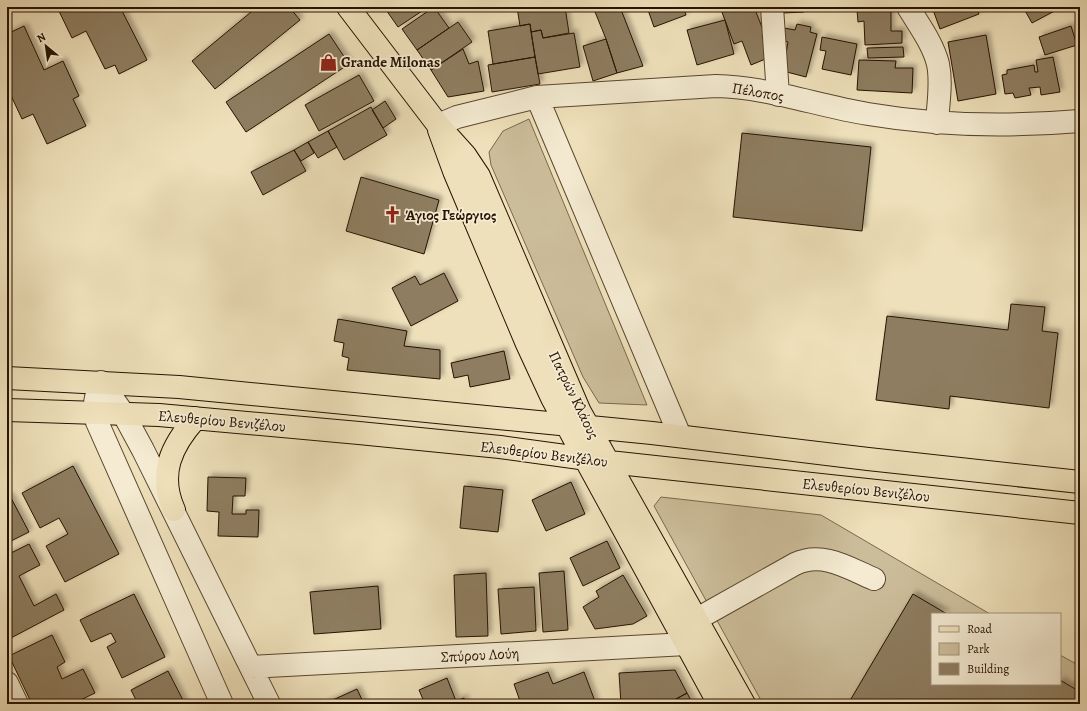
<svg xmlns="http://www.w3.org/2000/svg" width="1087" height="711" viewBox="0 0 1087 711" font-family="Alegreya,serif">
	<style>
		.green { fill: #ccbd9a; stroke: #7a684d }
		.building { fill: #8e7d61; stroke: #271200; filter: url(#shadow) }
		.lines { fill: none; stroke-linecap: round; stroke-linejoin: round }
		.minor-casing { stroke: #59462e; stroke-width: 24 }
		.major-casing { stroke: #271200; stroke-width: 24 }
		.minor { stroke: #f4ebd2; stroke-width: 22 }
		.major { stroke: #eee0ba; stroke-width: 22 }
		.labels { text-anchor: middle; stroke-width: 3.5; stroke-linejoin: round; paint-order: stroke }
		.poi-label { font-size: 15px; font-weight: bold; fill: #271200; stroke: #f4ebd2; text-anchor: start }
		.street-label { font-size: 15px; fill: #271200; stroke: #f4ebd2 }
	</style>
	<defs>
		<filter id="shadow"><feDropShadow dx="3.5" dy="-3.5" stdDeviation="2" flood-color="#0004"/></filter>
	</defs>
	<rect width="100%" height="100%" fill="#eee0ba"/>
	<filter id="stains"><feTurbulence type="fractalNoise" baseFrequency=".005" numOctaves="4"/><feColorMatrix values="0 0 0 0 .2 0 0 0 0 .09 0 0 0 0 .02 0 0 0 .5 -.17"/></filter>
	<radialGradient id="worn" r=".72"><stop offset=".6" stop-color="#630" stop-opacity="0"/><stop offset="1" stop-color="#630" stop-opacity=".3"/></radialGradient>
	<path class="green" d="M529 119 647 405 599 403 583 377 491 165 489 152 503 131Z
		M661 497 821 515 990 614H932V684H1060V655L1080 666V704H763L654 506Z"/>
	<path class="building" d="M57 7H120L147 60 119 74 115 65 105 69 86 31 72 38Z
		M257 7H289L300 20 215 89 192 61Z
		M384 7H428L398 27Z
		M434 7 449 28 417 50 402 29Z
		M517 7H565L569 33 543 38 541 30 531 32 530 24 520 26Z
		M593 7H620L643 66 617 73 606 39Z
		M647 7H683L686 15 654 27Z
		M720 7H754L765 35 762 36 770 57 751 65 742 41 734 44Z
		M782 7H803L804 12 782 13Z
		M822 7H857L822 11Z
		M932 7H976L979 14 940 29Z
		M1023 7H1062L1032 23Z
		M891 9V31H902V43L865 45 864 21 858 22 857 10Z
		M725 20 734 54 697 65 687 30Z
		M458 22 472 42 431 70 417 50Z
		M530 24 535 57 493 64 488 31Z
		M797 24 811 27 810 32 817 34 806 77 783 71 788 42 781 40 784 28 795 30Z
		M24 26 44 70 63 61 79 96 73 99 86 126 47 144 33 114 22 119 7 87V34Z
		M1071 26 1077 45 1045 55 1039 37Z
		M541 30 543 38 574 33 580 67 538 74 531 32Z
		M329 34 349 64 246 132 226 102Z
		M986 35 996 94 958 101 948 42Z
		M822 37 857 44 851 75 822 69 826 51 820 50Z
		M606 39 617 73 593 81 583 46Z
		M903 47 904 57 868 58 867 48Z
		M463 49 469 64 478 61 484 91 448 97 431 70Z
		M535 57 540 84 492 92 488 65Z
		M1053 57 1060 92 1041 95 1040 87 1029 88 1031 95 1015 98 1013 93 1005 94 1002 75 1007 74V70L1034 65 1035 72H1038L1036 60Z
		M859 60 896 61 895 68H913L912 93 857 90Z
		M359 75 374 101 319 131 305 105Z
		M385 101 396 119 383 128 372 110Z
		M371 107 387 135 344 160 328 131Z
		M328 131 337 147 318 158 308 142Z
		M742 133 871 147 862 231 733 217Z
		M308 142 314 153 301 161 294 150Z
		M294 150 306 171 263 195 251 172Z
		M361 177 439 200 424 254 346 231Z
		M444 273 458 301 411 326 392 288 415 276 420 285Z
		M1011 304 1045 307 1042 331 1058 333 1049 408 950 396 949 409 876 400 887 316 1008 330Z
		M338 319 407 331 404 346 440 350V379L347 370 349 358 342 356 344 343 334 341Z
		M504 351 510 379 470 387 468 375 454 378 451 363Z
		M73 466 119 554 65 582 46 546 68 534 59 518 40 528 22 493Z
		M208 477 246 478 245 496H233L232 514H246V510H259L258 537 218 536 219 512 207 511Z
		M571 482 585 514 546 531 532 500Z
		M464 486 503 490 498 532 460 528Z
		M10 496 29 532 7 543V497Z
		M607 541 620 568 583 586 570 558Z
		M29 544 40 565 19 576 34 606 56 594 64 610 9 639 7 636V555Z
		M564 571 568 630 543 632 539 573Z
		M486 573 488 636 456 637 454 575Z
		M623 575 647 616 633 624 595 629 583 607 599 597 596 591Z
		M378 586 381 629 314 634 310 592Z
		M534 587 536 631 501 634 498 589Z
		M134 594 165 657 122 678 107 647 116 642 111 633 91 642 80 620Z
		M913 594 947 614H932V684H1060V680L1080 692V704H848Z
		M52 635 65 662 57 667 62 679 83 669 95 693 72 704H32L9 656Z
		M675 670 687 693 667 704H621L619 673Z
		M168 671 185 704H145L143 699 137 702 131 690Z
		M548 672 553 684 584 672 596 704H521L514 684Z
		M447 678 456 701 464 698 466 704H425L419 690Z
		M357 689 364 704H324Z
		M687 693 693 704H667Z"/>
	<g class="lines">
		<defs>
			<path id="minor" d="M772 7 778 95
				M908 7C919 25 933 44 938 64 942 83 938 104 937 123
				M537 97 680 436
				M438 125 457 117 537 97 716 86C768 87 818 106 868 114 939 126 1009 127 1080 121
				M697 619 795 564C823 551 848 568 874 579
				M251 667 687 644 702 638
				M7 683 17 704
				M222 704 97 422C93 406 95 397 101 382L123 413 143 450 269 704"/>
			<path id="major" d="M348 7 438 125 465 155 479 176 580 412 744 704
				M439 130 454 171 527 344 552 398 719 704
				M7 378 179 387 652 433 868 459 1080 482
				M7 410 159 415 359 433 500 447 609 462 1080 513
				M174 510C158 474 171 446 196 418"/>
		</defs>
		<use href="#minor" class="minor-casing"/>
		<use href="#major" class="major-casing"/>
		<use href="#minor" class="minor"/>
		<use href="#major" class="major"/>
	</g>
	<defs>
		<symbol id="shop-bare" viewBox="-9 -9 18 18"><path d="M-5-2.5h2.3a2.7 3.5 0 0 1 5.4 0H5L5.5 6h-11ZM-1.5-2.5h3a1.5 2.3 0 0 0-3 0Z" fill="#8f2418" stroke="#f4ebd2" stroke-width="2.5" paint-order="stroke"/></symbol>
		<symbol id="church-bare" viewBox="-9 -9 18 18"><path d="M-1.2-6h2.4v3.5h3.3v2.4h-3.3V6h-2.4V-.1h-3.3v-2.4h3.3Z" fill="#8f2418" stroke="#f4ebd2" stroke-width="2.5" paint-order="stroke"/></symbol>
	</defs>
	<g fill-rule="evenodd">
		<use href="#shop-bare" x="316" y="50" width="25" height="25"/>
		<use href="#church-bare" x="380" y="202" width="25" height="25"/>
	</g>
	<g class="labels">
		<g class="poi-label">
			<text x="341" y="67">Grande Milonas</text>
			<text x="405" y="220">Άγιος Γεώργιος</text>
		</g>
		<g class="street-label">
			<text transform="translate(758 92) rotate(10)" y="5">Πέλοπος</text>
			<text transform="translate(574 395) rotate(64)" y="5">Πατρών Κλάους</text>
			<text transform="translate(222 421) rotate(5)" y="5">Ελευθερίου Βενιζέλου</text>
			<text transform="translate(544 454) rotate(7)" y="5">Ελευθερίου Βενιζέλου</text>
			<text transform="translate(866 490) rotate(6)" y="5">Ελευθερίου Βενιζέλου</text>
			<text transform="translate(480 655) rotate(-3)" y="5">Σπύρου Λούη</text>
		</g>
	</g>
	<rect width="1087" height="711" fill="none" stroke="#eee0ba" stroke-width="24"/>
	<rect x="8" y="8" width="1071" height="695" fill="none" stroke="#271200" stroke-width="2"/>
	<rect x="12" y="12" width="1063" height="687" fill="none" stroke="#271200"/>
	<rect x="931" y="613" width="130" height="72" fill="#f4ebd2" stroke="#a2947e"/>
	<rect x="939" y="626" width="20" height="6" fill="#eee0ba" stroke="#a2947e"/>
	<text x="967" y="633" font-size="12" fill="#271200">Road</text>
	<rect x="939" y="643" width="20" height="12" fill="#ccbd9a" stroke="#a2947e"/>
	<text x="967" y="653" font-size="12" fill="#271200">Park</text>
	<rect x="939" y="663" width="20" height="12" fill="#8e7d61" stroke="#a2947e"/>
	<text x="967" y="673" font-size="12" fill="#271200">Building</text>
	<g transform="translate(46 46) rotate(331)" stroke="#f4ebd2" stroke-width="3" paint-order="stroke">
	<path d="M0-3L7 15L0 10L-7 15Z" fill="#271200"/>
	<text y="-6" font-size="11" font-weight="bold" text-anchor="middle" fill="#271200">N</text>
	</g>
	<rect width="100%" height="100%" filter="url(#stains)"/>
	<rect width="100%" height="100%" fill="url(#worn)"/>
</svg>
